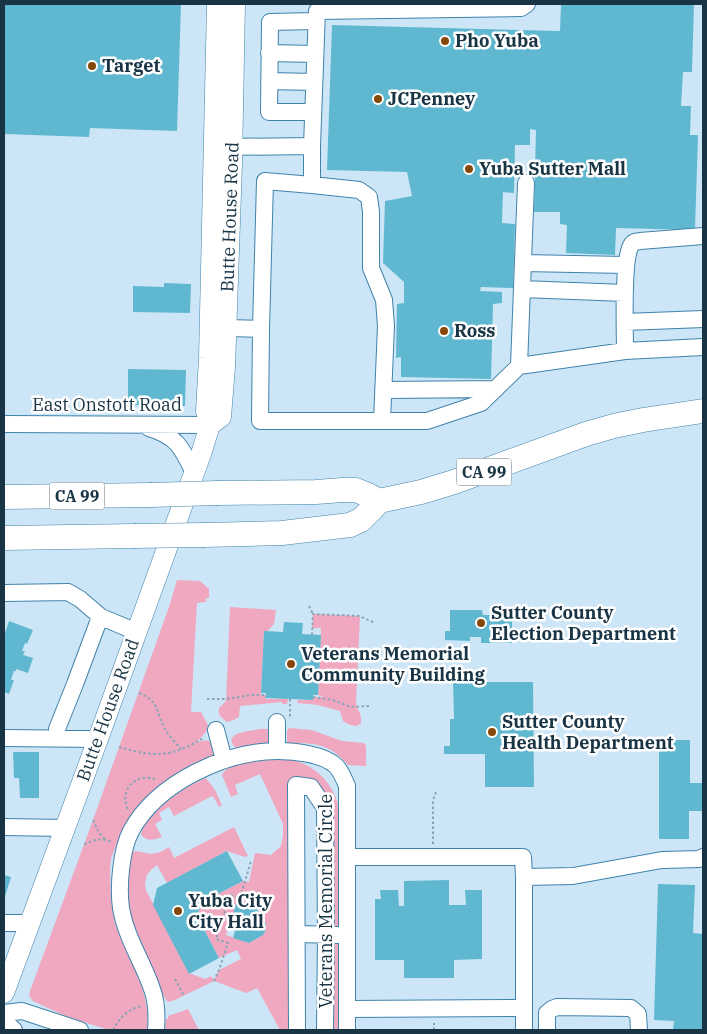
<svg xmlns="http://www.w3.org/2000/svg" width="707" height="1034" viewBox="0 0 707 1034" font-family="'IBM Plex Serif',serif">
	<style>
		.green { fill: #f0a8c0; fill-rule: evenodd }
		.building { fill: #60b8d0 }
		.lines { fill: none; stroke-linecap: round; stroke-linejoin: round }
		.minor-casing { stroke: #4082aa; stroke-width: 18 }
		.major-casing { stroke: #4082aa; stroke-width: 21 }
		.highway-casing { stroke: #4082aa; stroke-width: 25 }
		.path { stroke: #89a4b5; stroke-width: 2; stroke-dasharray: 2.5 2.5; stroke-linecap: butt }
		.minor { stroke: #fff; stroke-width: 16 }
		.major { stroke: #fff; stroke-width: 20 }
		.highway { stroke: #fff; stroke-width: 24 }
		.highway-bridge-casing { stroke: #4082aa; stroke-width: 25; stroke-linecap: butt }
		.highway-bridge { stroke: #fff; stroke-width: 24 }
		.poi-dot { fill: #864809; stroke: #fff; stroke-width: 2 }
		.labels { text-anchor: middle; stroke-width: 5; stroke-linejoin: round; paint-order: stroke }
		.shield { fill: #fff; stroke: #5d717d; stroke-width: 1 }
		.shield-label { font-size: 16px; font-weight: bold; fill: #183445 }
		.poi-label { font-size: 18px; font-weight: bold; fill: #183445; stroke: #fff; text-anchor: start }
		.street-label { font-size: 18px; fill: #183445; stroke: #fff }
	</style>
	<rect width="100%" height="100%" fill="#cce6f7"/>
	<path class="green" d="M177 580 200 581 209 589V598H206V602L197 603 191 712H201L208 725 206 732 197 742C212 738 212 742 217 755L133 815 117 843 111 859 110 869 111 899 115 924C129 956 152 995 147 1030H109L65 1016 33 1001 29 996 30 991 93 820 170 604Z
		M230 607 276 610 274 624 267 632H264L261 695H265L266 699H288L287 704H282V702L240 706 239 717 234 720 227 722C221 717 218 716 219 708L226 701Z
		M313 614 359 616 360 617 356 704C358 713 362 712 361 723L357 726 350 725 343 721 340 711 318 705 297 703 298 700H312L313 697H323L318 695 321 628H312Z
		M289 728 312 730 342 741 364 743 366 746V766L348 765C329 743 315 743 287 743V731Z
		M261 729H271L276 742 238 750C218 733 249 731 261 729Z
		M274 760C279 760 285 760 290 760 313 763 332 782 338 804 339 809 339 815 340 820V995L338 1030H329L331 921 313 779H291L290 1030H280L257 988 246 993 214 981 175 1000 168 1002C161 995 159 983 155 974 146 953 134 932 129 910 125 891 128 870 132 852 140 849 148 856 157 853 161 852 165 849 169 847L174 858 234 827 248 856 245 857 227 851 167 883 157 865 152 869 147 875 145 884 146 890 189 973 205 979 211 976 214 980 219 970 241 959 237 950 219 958 197 916 202 902 243 881 249 882 255 853 271 855 281 846 283 835V824L260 774 235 785 238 794 231 797 222 775C227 762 261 761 274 760ZM237 902C242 904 252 905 257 908 262 913 270 928 263 934 260 938 254 940 249 943L226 935Z
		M206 778 215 790 222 805 219 807 214 798 212 796 174 816 169 807 159 813 162 820 155 824 162 837C153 840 148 842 141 835 145 811 185 787 206 778Z
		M188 1009 199 1030H165L166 1019H168V1016Z"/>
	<path class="building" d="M4 4H181L177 131 90 128 89 137 4 134Z
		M561 4H694L692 72H683L681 106H691L690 135H698L695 230 616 228 615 255 566 253 567 225 560 224V212H534L536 130 530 129V145H515L514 193 503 192 502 223 515 224 513 288 481 287 480 291 502 292V303L493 304 491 379 401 377V357L396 358 397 304 404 303V282L383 263 385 201 412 196 407 172 327 170 332 25 560 31Z
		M164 283 191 284 190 313 133 312V286L164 287Z
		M128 369 186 370 185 406 128 405Z
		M450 610H482L483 615H512V643H481V637H470V641L445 640V631H450Z
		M9 621 33 630 27 644 25 643 22 651H25L23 655 33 658 28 673 16 669V671H14L11 680H14L9 694 4 692V636Z
		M284 622 303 623 302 634 321 635 318 695H313V700L265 698 266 693H261L264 631 283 632Z
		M453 682H533L534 787H485V754H444V746H450V719H454Z
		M659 740H690V783H703V811H689V839H659Z
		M13 752H39V798H20L19 778H14Z
		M227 851 243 881 202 902 197 916 219 958 189 974 153 905 157 888Z
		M4 875 11 877 4 900Z
		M449 880V905H466L465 890H482V959L454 960V978H404V960H375V899H381L380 890H398L399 906H404V881Z
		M658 884 695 885 693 933 703 934V1030H673L674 1021 654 1020Z
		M237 902 256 908 262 917 266 925V930L263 935 249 943 233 938 235 931 228 928Z"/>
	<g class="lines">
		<defs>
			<path id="minor" d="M317 11 521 8 527 4
				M269 53 315 54
				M269 81 314 82
				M313 112H269L270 22 316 21
				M312 146 317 11
				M220 147 312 146V185L265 181 261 329
				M312 185 359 190 369 197 371 212V268L384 300 386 326 382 421
				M523 263 626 265
				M522 289 625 293
				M625 322 703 319
				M227 328 261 329 260 421H427L481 403 519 366 625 351 703 347
				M625 351C625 332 622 256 632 244 635 241 636 242 640 241L703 236
				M519 366 526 183
				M383 390 496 389
				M4 424 210 425
				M149 428C177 436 182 448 194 473
				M4 593 68 592 80 599 101 617 137 632
				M277 722V751
				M57 729 75 684 100 617
				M216 730 224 760
				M4 738 98 739
				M4 827 65 828
				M347 857H523L524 877
				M4 923H30
				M297 934 337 935
				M524 1008V877L573 876 662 860 699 859 703 857
				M347 1009 524 1008V1030
				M4 1013 22 1011 80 1030
				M4 1021 14 1030
				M156 1030C157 1017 157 1002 152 989 143 962 126 938 121 908 118 887 121 850 131 831 157 783 225 751 278 751 294 751 324 754 336 766 341 771 344 779 347 786V1030
				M297 1030 296 785 311 787 325 808 326 935 325 1030
				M547 1030V1013L552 1009 557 1007 631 1008 638 1014 639 1030"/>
			<path id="major" d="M210 425 221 417 225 367 232 164 235 4
				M4 993 98 739 201 454 210 425 206 411 209 358 217 4"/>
			<path id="highway" d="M218 493 316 492 343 490H356L368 495 379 501
				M4 497 150 495
				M204 535 282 533 350 525 361 520 371 510 379 501 421 492 454 482 586 434 614 426 643 420 703 411
				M4 538 134 536"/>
		</defs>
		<use href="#minor" class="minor-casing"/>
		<use href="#major" class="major-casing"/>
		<use href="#highway" class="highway-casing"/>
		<path class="path" d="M309 606 313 614
			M312 635 313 614 359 616 375 623
			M139 693C160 702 155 710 164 727 168 736 176 742 181 749
			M313 697 333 700 351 707 371 706
			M207 699H226L252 695H265
			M290 699V717
			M119 747C155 758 173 757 205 737
			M128 809C118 790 137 771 157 780
			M93 820 99 833 105 839
			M84 844C97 840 99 837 112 842
			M433 844V800L436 792
			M175 979 184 996
			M214 981 219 970 228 943 216 939 230 895 240 898 251 861
			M113 1030C120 1017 128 1009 142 1006
			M434 1030V1023"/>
		<use href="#minor" class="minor"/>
		<use href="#major" class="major"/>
		<use href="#highway" class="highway"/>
		<defs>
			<path id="highway-bridge" d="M150 495 218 493
				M134 536 204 535"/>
		</defs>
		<use href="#highway-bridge" class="highway-bridge-casing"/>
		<use href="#highway-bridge" class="highway-bridge"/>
	</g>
	<g class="poi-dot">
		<circle cx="445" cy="41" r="5"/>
		<circle cx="92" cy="66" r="5"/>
		<circle cx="378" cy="99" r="5"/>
		<circle cx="469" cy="169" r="5"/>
		<circle cx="444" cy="331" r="5"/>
		<circle cx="481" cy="623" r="5"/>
		<circle cx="291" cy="664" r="5"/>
		<circle cx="492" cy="732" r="5"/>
		<circle cx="178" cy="911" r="5"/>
	</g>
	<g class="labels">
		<g class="shield">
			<rect x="456.5" y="458.5" width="55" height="27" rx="4"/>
			<rect x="49.5" y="482.5" width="55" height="27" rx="4"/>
		</g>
		<g class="shield-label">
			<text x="484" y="478">CA 99</text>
			<text x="77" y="502">CA 99</text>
		</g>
		<g class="poi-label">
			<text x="455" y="47">Pho Yuba</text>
			<text x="102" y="72">Target</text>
			<text x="388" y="105">JCPenney</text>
			<text x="479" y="175">Yuba Sutter Mall</text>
			<text x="454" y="337">Ross</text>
			<text x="491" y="619">Sutter County<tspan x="491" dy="21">Election Department</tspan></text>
			<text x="301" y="660">Veterans Memorial<tspan x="301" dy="21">Community Building</tspan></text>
			<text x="502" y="728">Sutter County<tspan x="502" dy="21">Health Department</tspan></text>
			<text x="188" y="907">Yuba City<tspan x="188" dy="21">City Hall</tspan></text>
		</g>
		<g class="street-label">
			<text transform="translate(230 217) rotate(-88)" y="6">Butte House Road</text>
			<text x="107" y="411">East Onstott Road</text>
			<text transform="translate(108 710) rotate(-70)" y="6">Butte House Road</text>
			<text transform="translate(326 901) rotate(-90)" y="6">Veterans Memorial Circle</text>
		</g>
	</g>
	<rect width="707" height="1034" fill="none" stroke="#183445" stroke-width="10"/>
</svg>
